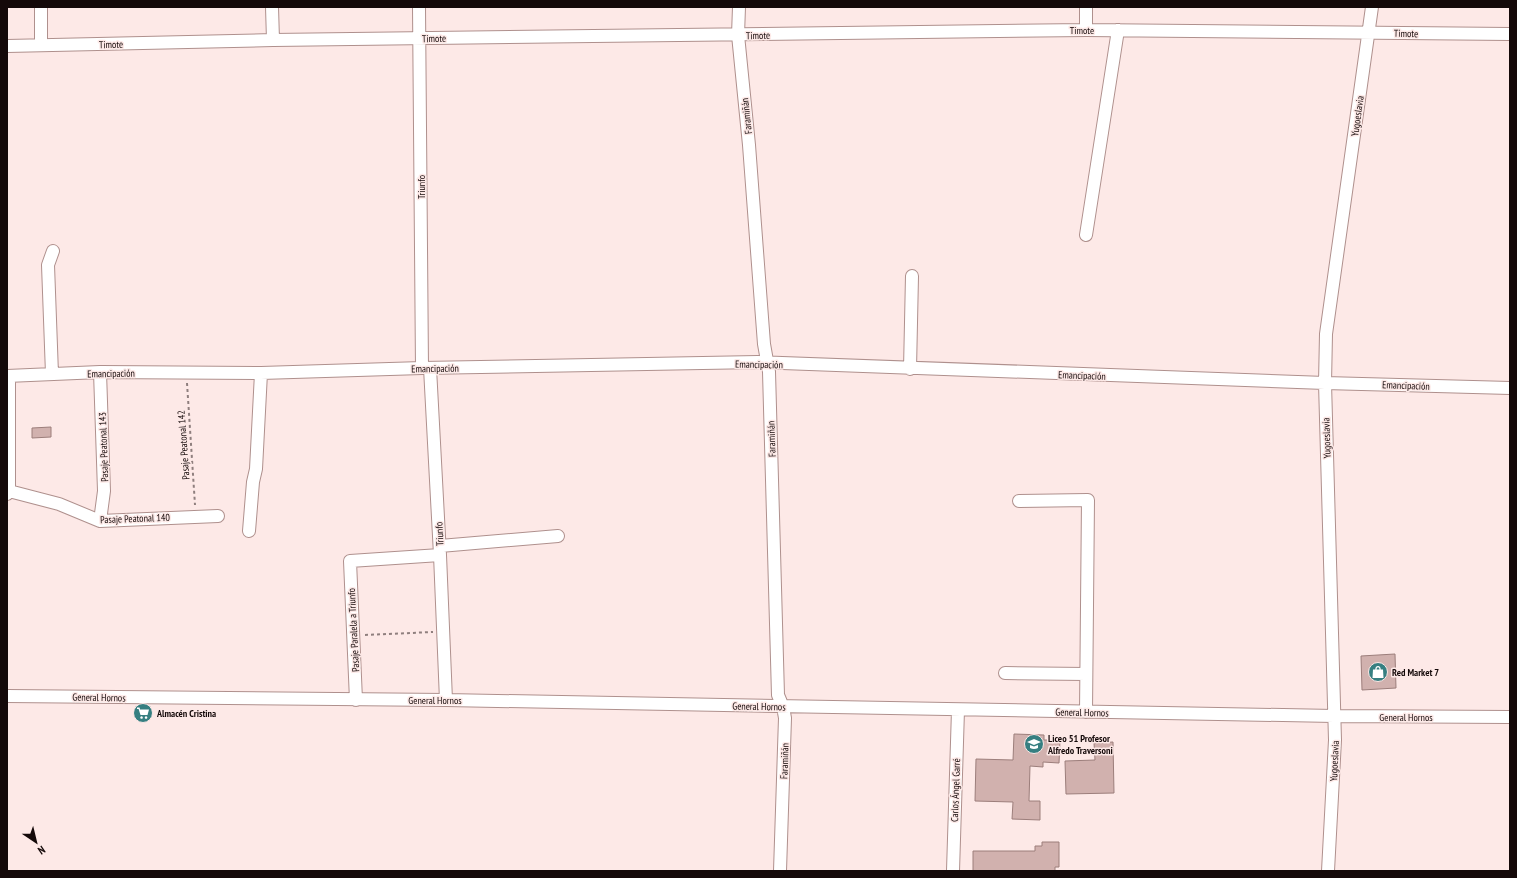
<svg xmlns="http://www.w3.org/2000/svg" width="1517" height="878" viewBox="0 0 1517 878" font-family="'PT Sans Narrow',sans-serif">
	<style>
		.building { fill: #d1b1ae; stroke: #9c7e7b }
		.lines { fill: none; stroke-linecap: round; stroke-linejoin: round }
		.minor-casing { stroke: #af908d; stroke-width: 14 }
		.path { stroke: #8f7f7e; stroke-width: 2; stroke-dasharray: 3 3; stroke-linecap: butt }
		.minor { stroke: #fff; stroke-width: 12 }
		.labels { text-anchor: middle; stroke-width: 3; stroke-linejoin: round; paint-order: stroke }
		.street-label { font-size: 10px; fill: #140909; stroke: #fde9e7 }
		.poi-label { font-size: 10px; font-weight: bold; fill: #140909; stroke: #fde9e7; text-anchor: start }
	</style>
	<rect width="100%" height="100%" fill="#fde9e7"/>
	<path class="building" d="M51 427V437L32 438V428Z
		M1395 654 1396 688 1362 690 1361 656Z
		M1014 734 1044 735V740H1060L1059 763 1043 762V767L1030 766 1029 801H1040V820L1012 819 1013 802 975 801 976 759 1013 760Z
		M1113 742 1114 793 1066 794 1065 761 1095 760 1094 743Z
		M1042 842H1059V867H1055V871H973V851H1035V846H1042Z"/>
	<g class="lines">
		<defs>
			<path id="minor" d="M272 7 273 40
				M419 7 422 368
				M739 7 738 35 749 145 764 344 769 372 778 695 783 707 785 718 780 871
				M1086 30V7
				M41 45V7
				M7 46 273 40 1086 30 1510 34
				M1086 235 1118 30
				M430 368 440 555 446 700
				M910 369 912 276
				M52 374 48 265 53 251
				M7 376 100 372 261 373 422 368 758 362 1325 383 1510 388
				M9 491 59 504 100 521 218 516
				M7 494 9 491V376
				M1019 501 1088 500 1086 712
				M100 521 104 491 100 372
				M249 531 253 482 256 469 261 373
				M440 546 558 536
				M1005 673 1086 674
				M7 696 446 700 1334 716 1510 717
				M356 700 350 561 440 555
				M953 871 958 710
				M1328 871 1335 740 1325 383 1326 334 1372 7"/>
		</defs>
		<use href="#minor" class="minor-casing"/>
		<path class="path" d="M187 383 195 505
			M365 635 433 632"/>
		<use href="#minor" class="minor"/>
	</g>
	<defs>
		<symbol id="shop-disc" viewBox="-11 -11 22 22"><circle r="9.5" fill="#367f81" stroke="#fde9e7"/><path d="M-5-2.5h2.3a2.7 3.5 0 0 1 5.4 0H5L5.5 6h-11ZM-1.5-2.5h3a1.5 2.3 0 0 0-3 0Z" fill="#fff"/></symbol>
		<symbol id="supermarket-disc" viewBox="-11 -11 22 22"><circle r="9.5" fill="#367f81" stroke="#fde9e7"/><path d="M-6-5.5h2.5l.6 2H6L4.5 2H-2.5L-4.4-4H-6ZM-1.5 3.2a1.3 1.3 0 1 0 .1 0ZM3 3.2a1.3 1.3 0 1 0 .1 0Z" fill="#fff"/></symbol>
		<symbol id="school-disc" viewBox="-11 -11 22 22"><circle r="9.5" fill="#367f81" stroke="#fde9e7"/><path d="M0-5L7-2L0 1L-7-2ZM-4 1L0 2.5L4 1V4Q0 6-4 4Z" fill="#fff"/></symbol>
	</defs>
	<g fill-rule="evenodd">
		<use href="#shop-disc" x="1367" y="661" width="22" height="22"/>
		<use href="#supermarket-disc" x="132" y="702" width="22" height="22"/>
		<use href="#school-disc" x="1023" y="733" width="22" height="22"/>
	</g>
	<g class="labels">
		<g class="street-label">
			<text x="1082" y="34">Timote</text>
			<text transform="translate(1406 33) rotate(1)" y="4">Timote</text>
			<text transform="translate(758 35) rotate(-1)" y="4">Timote</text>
			<text transform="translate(434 38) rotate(-1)" y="4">Timote</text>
			<text transform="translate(111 44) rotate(-1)" y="4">Timote</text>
			<text transform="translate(746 116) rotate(-96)" y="4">Faramiñán</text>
			<text transform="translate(1357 116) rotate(-82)" y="4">Yugoeslavia</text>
			<text transform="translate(421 187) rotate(-90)" y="4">Triunfo</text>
			<text transform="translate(759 364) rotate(1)" y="4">Emancipación</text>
			<text transform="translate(435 368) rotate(-1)" y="4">Emancipación</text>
			<text transform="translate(111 373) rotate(-1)" y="4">Emancipación</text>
			<text transform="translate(1082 375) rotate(2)" y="4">Emancipación</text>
			<text transform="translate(1406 385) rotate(2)" y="4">Emancipación</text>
			<text transform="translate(1326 438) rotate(-92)" y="4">Yugoeslavia</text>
			<text transform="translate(771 439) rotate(-92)" y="4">Faramiñán</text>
			<text transform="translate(183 445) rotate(-94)" y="4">Pasaje Peatonal 142</text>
			<text transform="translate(103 447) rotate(-92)" y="4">Pasaje Peatonal 143</text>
			<text transform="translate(135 518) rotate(-2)" y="4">Pasaje Peatonal 140</text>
			<text transform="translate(439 534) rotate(-93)" y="4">Triunfo</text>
			<text transform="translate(353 630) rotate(-93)" y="4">Pasaje Paralela a Triunfo</text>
			<text transform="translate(99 697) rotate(1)" y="4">General Hornos</text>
			<text x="435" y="704">General Hornos</text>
			<text transform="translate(759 706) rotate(1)" y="4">General Hornos</text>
			<text transform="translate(1082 712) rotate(1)" y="4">General Hornos</text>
			<text x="1406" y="721">General Hornos</text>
			<text transform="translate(784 761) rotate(-88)" y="4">Faramiñán</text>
			<text transform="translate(1334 761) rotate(-87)" y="4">Yugoeslavia</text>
			<text transform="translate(955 790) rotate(-88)" y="4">Carlos Ángel Garré</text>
		</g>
		<g class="poi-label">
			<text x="1392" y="676">Red Market 7</text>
			<text x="157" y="717">Almacén Cristina</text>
			<text x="1048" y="742">Liceo 51 Profesor<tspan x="1048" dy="12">Alfredo Traversoni</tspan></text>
		</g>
	</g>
	<rect width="1517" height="878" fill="none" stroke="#140909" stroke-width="16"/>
	<g transform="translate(36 842) rotate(145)" stroke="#fde9e7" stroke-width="3" paint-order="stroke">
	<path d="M0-3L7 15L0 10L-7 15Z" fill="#140909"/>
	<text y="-6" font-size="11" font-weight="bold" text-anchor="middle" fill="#140909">N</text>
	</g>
</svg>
